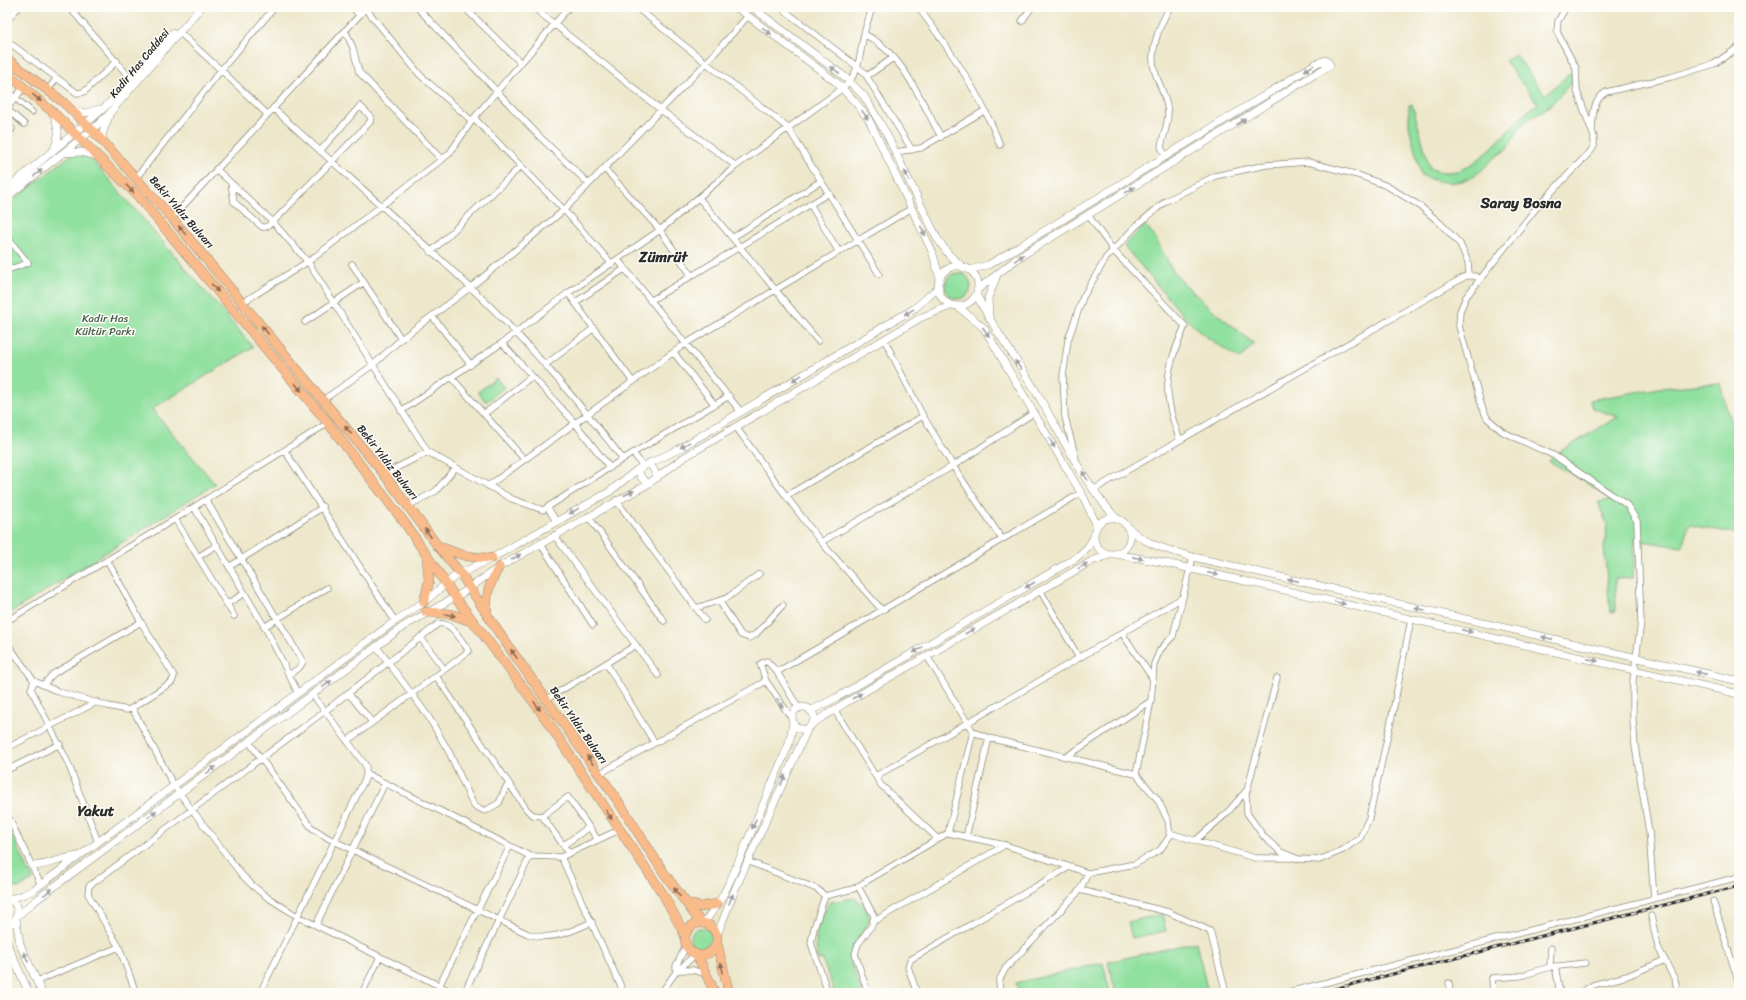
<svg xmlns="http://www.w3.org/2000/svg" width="1746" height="1000" viewBox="0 0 1746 1000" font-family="Sriracha,sans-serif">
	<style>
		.green { fill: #90e09f; stroke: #5e8665 }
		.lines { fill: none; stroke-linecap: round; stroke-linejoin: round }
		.minor-casing { stroke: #8c897b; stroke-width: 7 }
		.tertiary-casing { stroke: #8c897b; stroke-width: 8 }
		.primary-casing { stroke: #8c897b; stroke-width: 10 }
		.minor { stroke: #fff; stroke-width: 5.5 }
		.tertiary { stroke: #fff; stroke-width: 7 }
		.primary { stroke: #fabb8b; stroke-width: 9 }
		.rail-casing { stroke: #2b2b2b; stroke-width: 3 }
		.rail { stroke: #fdfcf7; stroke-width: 1.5; stroke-dasharray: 4.5; stroke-linecap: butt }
		.oneway { fill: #a0a0a0 }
		.oneway2 { fill: #886c56 }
		.labels { text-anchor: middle; stroke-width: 3; stroke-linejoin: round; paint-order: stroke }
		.street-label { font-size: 11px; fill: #2b2b2b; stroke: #fdfcf7 }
		.park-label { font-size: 11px; fill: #49614e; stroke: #fdfcf7 }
		.district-label { font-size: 15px; font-weight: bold; fill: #2b2b2b; stroke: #fdfcf7 }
	</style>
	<rect width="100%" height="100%" fill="#fdfcf7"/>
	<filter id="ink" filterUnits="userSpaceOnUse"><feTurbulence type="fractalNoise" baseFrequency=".025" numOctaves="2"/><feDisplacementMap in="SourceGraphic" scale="8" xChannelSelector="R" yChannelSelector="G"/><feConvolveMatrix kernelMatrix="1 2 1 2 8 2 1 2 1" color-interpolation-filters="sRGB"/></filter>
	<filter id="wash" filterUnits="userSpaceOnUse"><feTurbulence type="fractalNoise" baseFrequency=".012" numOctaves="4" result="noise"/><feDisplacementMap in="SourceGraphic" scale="16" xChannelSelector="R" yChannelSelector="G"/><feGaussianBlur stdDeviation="0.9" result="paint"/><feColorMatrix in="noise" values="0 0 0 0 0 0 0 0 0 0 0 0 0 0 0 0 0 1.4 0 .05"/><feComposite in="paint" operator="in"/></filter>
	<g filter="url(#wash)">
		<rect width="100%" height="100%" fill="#ede7cb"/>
		<path class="green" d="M1516 55 1545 95 1571 72 1573 81C1564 90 1555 102 1545 109 1537 115 1529 118 1522 125 1516 132 1513 141 1507 148 1502 154 1495 156 1490 162 1470 184 1449 188 1421 175L1409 126V105L1412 104 1430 168C1473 189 1505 124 1538 104L1505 61Z
			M81 147 253 347 152 409 215 484 7 615V205Z
			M1145 225C1156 234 1164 258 1174 272 1196 299 1228 321 1254 344L1240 359 1205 336 1187 320 1124 246Z
			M945 286a13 13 0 1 1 26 0a13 13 0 1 1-26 0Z
			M496 378 504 388 486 402 478 392Z
			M1720 383 1729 418 1739 428V439L1734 437 1739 485V534L1689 525 1682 547 1641 541 1635 537 1633 578 1615 579 1616 611 1610 612 1604 547 1607 525 1598 502 1612 500 1582 480 1549 461 1557 453 1618 417 1592 408 1590 400 1659 388Z
			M7 824 33 880 18 888 7 886Z
			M854 898C863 903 869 910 869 921L851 951 849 958 862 993H835L822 959 818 960C813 939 818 920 830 902Z
			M1162 914 1166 931 1132 938 1128 922Z
			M690 939a11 11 0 1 1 22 0a11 11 0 1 1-22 0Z
			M1196 942 1208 993H1116L1108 962Z
			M1103 963 1110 993H1019L1016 983Z"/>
	</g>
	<g filter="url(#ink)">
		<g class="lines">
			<defs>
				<path id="minor" d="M69 7 132 80
					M352 7 359 15
					M417 7 540 137 589 184
					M464 7 521 63
					M533 7 661 110 736 166
					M636 7 788 128 879 274
					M780 7 864 72 912 150
					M918 7C950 50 981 94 1000 145
					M1566 7 1558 21 1557 32 1576 68 1577 91 1594 137V146L1591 151 1537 207 1466 297 1460 311 1459 326 1482 407 1487 418 1503 432 1555 456 1627 505 1637 521 1641 622 1633 680V720L1635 746 1649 832 1654 898
					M366 9 420 75 472 121
					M75 12 80 7
					M7 20 19 7
					M1022 21 1032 7
					M345 30 353 48 359 72 442 160
					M179 32 221 70 267 114
					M864 34C903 53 921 101 941 137
					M7 41 77 93 84 92 117 61
					M867 76 893 58
					M24 87 9 106 8 110 24 124
					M48 90 56 79
					M7 91 32 112
					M273 108C338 168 406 226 470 287 526 339 576 399 623 459
					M474 118 564 210 612 264
					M7 128 12 129
					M1592 131C1593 116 1592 101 1606 92L1671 77 1714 64 1739 47
					M896 152 921 148 984 111
					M1166 157 1161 147C1163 136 1168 125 1168 114 1168 100 1159 85 1155 72 1148 53 1160 24 1170 7
					M604 168 660 230 691 275
					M216 169 273 222 370 122 371 117 360 106 320 151
					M136 178 221 70 275 7
					M231 183 234 202 262 227H266L273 222 308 262 428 452 512 499 543 510 623 459 729 396
					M699 198 818 341
					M810 204 839 252
					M1088 215 1113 250 1185 326C1165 372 1161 392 1180 440
					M172 218 367 7
					M7 237 28 263 7 270
					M732 238 821 181
					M431 252 521 166
					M618 260 741 412
					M352 264 401 339
					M568 293 633 382
					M650 301 829 193
					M576 302 624 269
					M242 303 312 259 449 154 474 118 569 7
					M432 316 471 365
					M305 322 364 282
					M884 339 923 416 953 466 1002 539
					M502 343 575 423 610 468
					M674 353 715 405
					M545 365 594 328
					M452 378 524 459
					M323 400 373 365 401 339 471 287 564 210 706 63 748 16
					M401 411 502 343 568 293 660 230 736 166 843 88C861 71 859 57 864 34 866 25 870 16 872 7
					M484 414 532 376
					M736 427 786 496 821 542 953 466 1035 412
					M285 451 395 621
					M633 453 643 466
					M1076 459 1065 417 1063 376 1068 340 1083 297 1106 258 1135 227 1166 201 1215 176 1266 165 1308 162 1358 175 1387 186 1420 206 1440 223 1460 244 1468 262 1469 275
					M384 474 428 452
					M488 486 685 344 912 208
					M1093 490 1466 276H1475L1481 279
					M786 496 923 416
					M206 500 303 662 299 668 289 675
					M616 500 705 620
					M408 506 436 491 455 468
					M194 507 267 631 298 693
					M548 508 556 521
					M588 516 664 621
					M175 519 234 616
					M554 535 658 675
					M821 542 882 610
					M540 543 593 625
					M198 557 217 545
					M107 560 141 622 174 676 172 682 132 708
					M229 567 323 507
					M1040 590 1079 658
					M720 602 741 635 749 638 756 634 783 605
					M227 604 245 593
					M696 608 727 598 759 574
					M7 621 175 519 328 423
					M264 627 327 588
					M1122 633 1153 679
					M420 637 444 669
					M7 643 34 681 59 692 108 706 127 710 132 708 174 786 241 874 253 886 267 897 297 916 454 993
					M377 647 428 716 449 752 474 806 485 811 499 803 505 789 509 784
					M606 663 654 742
					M777 672 1081 493
					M1277 678 1246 794 1247 813 1264 837 1281 852 1298 859 1319 860 1343 850 1360 838 1369 818 1391 721 1411 619
					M34 681 31 689 68 763 98 842
					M43 685 53 674 141 622
					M348 693 372 722
					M547 699 636 645
					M834 709 881 785 938 839
					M792 719 766 681 760 664 767 661 777 672 799 709
					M347 741 436 676 527 810 533 815 542 816 569 853
					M249 742 311 827 328 838 528 934C552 941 570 932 592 922
					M7 748 97 702
					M1066 757 1151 701
					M7 770 60 744
					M367 774 530 856 561 857 619 830
					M599 774 766 681
					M1136 774 1151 701 1154 664 1160 650 1173 636 1193 557
					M876 776 1182 598
					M7 814 41 885
					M542 816 568 797 598 840
					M948 833 973 732
					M1169 833 1255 858H1292
					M966 837 989 738
					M1196 840 1227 813 1246 791
					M564 845 589 827
					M561 857 624 993
					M747 861 817 889 825 896
					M858 886 874 916 872 925 858 944 855 954 868 993
					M1080 890 1168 912 1210 931 1226 993
					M825 896 853 889 948 833 1005 845 1088 873 1135 864 1160 850 1170 836 1168 821 1158 800 1136 774 989 738 973 732 927 656
					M825 896 814 928 811 943 828 993
					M1713 901 1739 984
					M1651 916 1658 947 1675 980 1678 993
					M873 922 1005 845
					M316 925 385 783
					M1555 966 1560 993
					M1550 967 1551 948
					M680 970H693L705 974
					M676 972V966L686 946
					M37 981 119 947
					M1449 983 1450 993
					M439 986 510 846
					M136 993 119 947 88 894 89 886 325 711 438 624C451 620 462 642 469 651L436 676
					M260 993 366 777V766L313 695
					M362 993 380 957
					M464 993 530 856
					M661 993 676 972 696 954
					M917 993 908 967 910 960 1071 866
					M1000 993 999 981 1005 969 1080 890 1088 873
					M1285 993 1739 877
					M1493 993 1492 978 1520 976 1550 967 1585 963
					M1580 993 1593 985 1627 976 1665 960"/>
				<path id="tertiary" d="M736 7 836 82 856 103 869 120 932 251 940 279
					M752 7 845 77 864 96 886 133 937 238 949 255 964 268
					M74 112 85 113 100 109
					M53 113C58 126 61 136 54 149
					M102 140 103 132 109 116
					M64 153 81 152 97 156
					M7 189 103 109 132 80 172 33
					M7 197 92 130 109 114 201 7
					M938 286a20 20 0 1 1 40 0a20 20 0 1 1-40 0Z
					M969 270 988 265 1002 257 1317 63 1326 60 1330 65 1018 258 977 290
					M976 294C993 328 1016 358 1035 390 1061 433 1082 482 1117 519
					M957 306 984 328 1084 498 1097 526
					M989 317 988 298 997 275
					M649 463 654 470 657 478
					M638 469 641 477 648 484
					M1094 536a18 18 0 1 1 36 0a18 18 0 1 1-36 0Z
					M1126 525C1146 546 1166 549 1193 557L1739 681
					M1115 554 1161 562 1739 694
					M792 718a11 11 0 1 1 22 0a11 11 0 1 1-22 0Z
					M810 711 836 698 1076 558 1088 547 1094 537
					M812 724 845 703 1092 561 1112 554
					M32 866C48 865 61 858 78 856
					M9 899 23 895 35 889 395 621 424 602 454 577 492 558 609 492 638 469 677 450 915 308 939 287
					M17 916 35 901 404 626 464 592 499 567 648 484 683 458 922 317 953 305
					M16 919 20 944 42 993
					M704 923 721 899 731 879 789 744 793 723
					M7 926C20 920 21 904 7 898
					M717 935 736 887 808 728
					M7 944 29 993"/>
				<path id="primary" d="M7 59 63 102 97 135 172 218 384 474 437 545 461 574 499 633 616 798 664 873 701 923
					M7 73 56 115 137 195 328 423 404 522 455 597 539 709 663 894 685 935
					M439 546C459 555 470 558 492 558
					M424 602 429 581 427 558
					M426 612 451 614 473 622
					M487 613C486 592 489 585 499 567
					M686 903 701 907 717 904
					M685 939a16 16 0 1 1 32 0a16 16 0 1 1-32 0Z
					M717 943 729 993
					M697 955 715 993"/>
			</defs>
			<use href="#minor" class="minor-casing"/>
			<use href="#tertiary" class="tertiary-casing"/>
			<use href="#primary" class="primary-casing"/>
			<use href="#minor" class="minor"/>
			<use href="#tertiary" class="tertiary"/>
			<use href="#primary" class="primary"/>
			<defs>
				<path id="rail" d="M1318 993 1739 886"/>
			</defs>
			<use href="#rail" class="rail-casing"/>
			<use href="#rail" class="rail"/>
		</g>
		<defs><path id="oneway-solid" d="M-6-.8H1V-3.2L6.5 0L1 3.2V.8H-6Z"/></defs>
		<g class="oneway">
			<use href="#oneway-solid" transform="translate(767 31) rotate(37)"/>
			<use href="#oneway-solid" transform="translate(1309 68) rotate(148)"/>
			<use href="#oneway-solid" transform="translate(835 70) rotate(-143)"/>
			<use href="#oneway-solid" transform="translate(865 115) rotate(55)"/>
			<use href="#oneway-solid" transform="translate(1241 122) rotate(-32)"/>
			<use href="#oneway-solid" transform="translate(38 173) rotate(-38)"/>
			<use href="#oneway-solid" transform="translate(907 176) rotate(-116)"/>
			<use href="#oneway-solid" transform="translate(1130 190) rotate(-32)"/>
			<use href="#oneway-solid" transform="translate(923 231) rotate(64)"/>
			<use href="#oneway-solid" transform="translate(1019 258) rotate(-34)"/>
			<use href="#oneway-solid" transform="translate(909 312) rotate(149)"/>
			<use href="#oneway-solid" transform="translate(986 332) rotate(56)"/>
			<use href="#oneway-solid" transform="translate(1018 365) rotate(-124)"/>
			<use href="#oneway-solid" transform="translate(797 378) rotate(149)"/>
			<use href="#oneway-solid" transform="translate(1052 443) rotate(60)"/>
			<use href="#oneway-solid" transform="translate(685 445) rotate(149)"/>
			<use href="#oneway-solid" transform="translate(1085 476) rotate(-123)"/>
			<use href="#oneway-solid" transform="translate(629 493) rotate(-27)"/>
			<use href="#oneway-solid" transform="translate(574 511) rotate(151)"/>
			<use href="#oneway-solid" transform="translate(516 557) rotate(-30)"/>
			<use href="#oneway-solid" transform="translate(1138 558) rotate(11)"/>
			<use href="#oneway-solid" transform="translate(1083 566) rotate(-29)"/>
			<use href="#oneway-solid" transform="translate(1213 574) rotate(13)"/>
			<use href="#oneway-solid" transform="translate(1293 580) rotate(-167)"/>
			<use href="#oneway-solid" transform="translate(1030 585) rotate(150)"/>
			<use href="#oneway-solid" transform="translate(1340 603) rotate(13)"/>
			<use href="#oneway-solid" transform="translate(1420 609) rotate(-167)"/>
			<use href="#oneway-solid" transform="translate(970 631) rotate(-30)"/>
			<use href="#oneway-solid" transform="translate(1467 631) rotate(13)"/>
			<use href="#oneway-solid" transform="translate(1547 638) rotate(-167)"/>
			<use href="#oneway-solid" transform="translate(918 650) rotate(150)"/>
			<use href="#oneway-solid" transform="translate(1593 660) rotate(13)"/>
			<use href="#oneway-solid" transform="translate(1701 673) rotate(-167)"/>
			<use href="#oneway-solid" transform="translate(327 684) rotate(-37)"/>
			<use href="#oneway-solid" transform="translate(857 696) rotate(-30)"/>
			<use href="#oneway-solid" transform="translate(780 703) rotate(57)"/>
			<use href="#oneway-solid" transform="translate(211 770) rotate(-37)"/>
			<use href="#oneway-solid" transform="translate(783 780) rotate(-66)"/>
			<use href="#oneway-solid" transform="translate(152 814) rotate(-37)"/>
			<use href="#oneway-solid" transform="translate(754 824) rotate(113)"/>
			<use href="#oneway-solid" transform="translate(48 892) rotate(-37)"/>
			<use href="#oneway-solid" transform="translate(731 899) rotate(-68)"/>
			<use href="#oneway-solid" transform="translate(26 957) rotate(-114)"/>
		</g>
		<g class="oneway2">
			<use href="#oneway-solid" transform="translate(37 98) rotate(41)"/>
			<use href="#oneway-solid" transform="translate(130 189) rotate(47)"/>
			<use href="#oneway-solid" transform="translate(182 230) rotate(-129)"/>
			<use href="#oneway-solid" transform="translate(215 288) rotate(50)"/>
			<use href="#oneway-solid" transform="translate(265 330) rotate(-130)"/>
			<use href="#oneway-solid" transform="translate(298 387) rotate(51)"/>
			<use href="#oneway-solid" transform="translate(348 430) rotate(-130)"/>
			<use href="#oneway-solid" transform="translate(428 533) rotate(-127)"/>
			<use href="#oneway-solid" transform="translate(450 615) rotate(12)"/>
			<use href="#oneway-solid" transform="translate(514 654) rotate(-126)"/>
			<use href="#oneway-solid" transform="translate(537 706) rotate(54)"/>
			<use href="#oneway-solid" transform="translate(590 760) rotate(-125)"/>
			<use href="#oneway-solid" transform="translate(609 815) rotate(57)"/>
			<use href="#oneway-solid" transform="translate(677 892) rotate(-127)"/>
			<use href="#oneway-solid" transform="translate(722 968) rotate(-103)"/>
		</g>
	</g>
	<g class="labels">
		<g class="street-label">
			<text transform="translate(139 63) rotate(-50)" y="4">Kadir Has Caddesi</text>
			<text transform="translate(182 212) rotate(49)" y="4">Bekir Yıldız Bulvarı</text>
			<text transform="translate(388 462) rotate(52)" y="4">Bekir Yıldız Bulvarı</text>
			<text transform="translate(579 725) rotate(55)" y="4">Bekir Yıldız Bulvarı</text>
		</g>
		<g class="park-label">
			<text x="105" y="322">Kadir Has<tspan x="105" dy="13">Kültür Parkı</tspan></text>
		</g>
		<g class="district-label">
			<text x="1521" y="208">Saray Bosna</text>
			<text x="663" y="262">Zümrüt</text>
			<text x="96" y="816">Yakut</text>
		</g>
	</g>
	<rect width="1746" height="1000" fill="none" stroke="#fdfcf7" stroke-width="24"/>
</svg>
